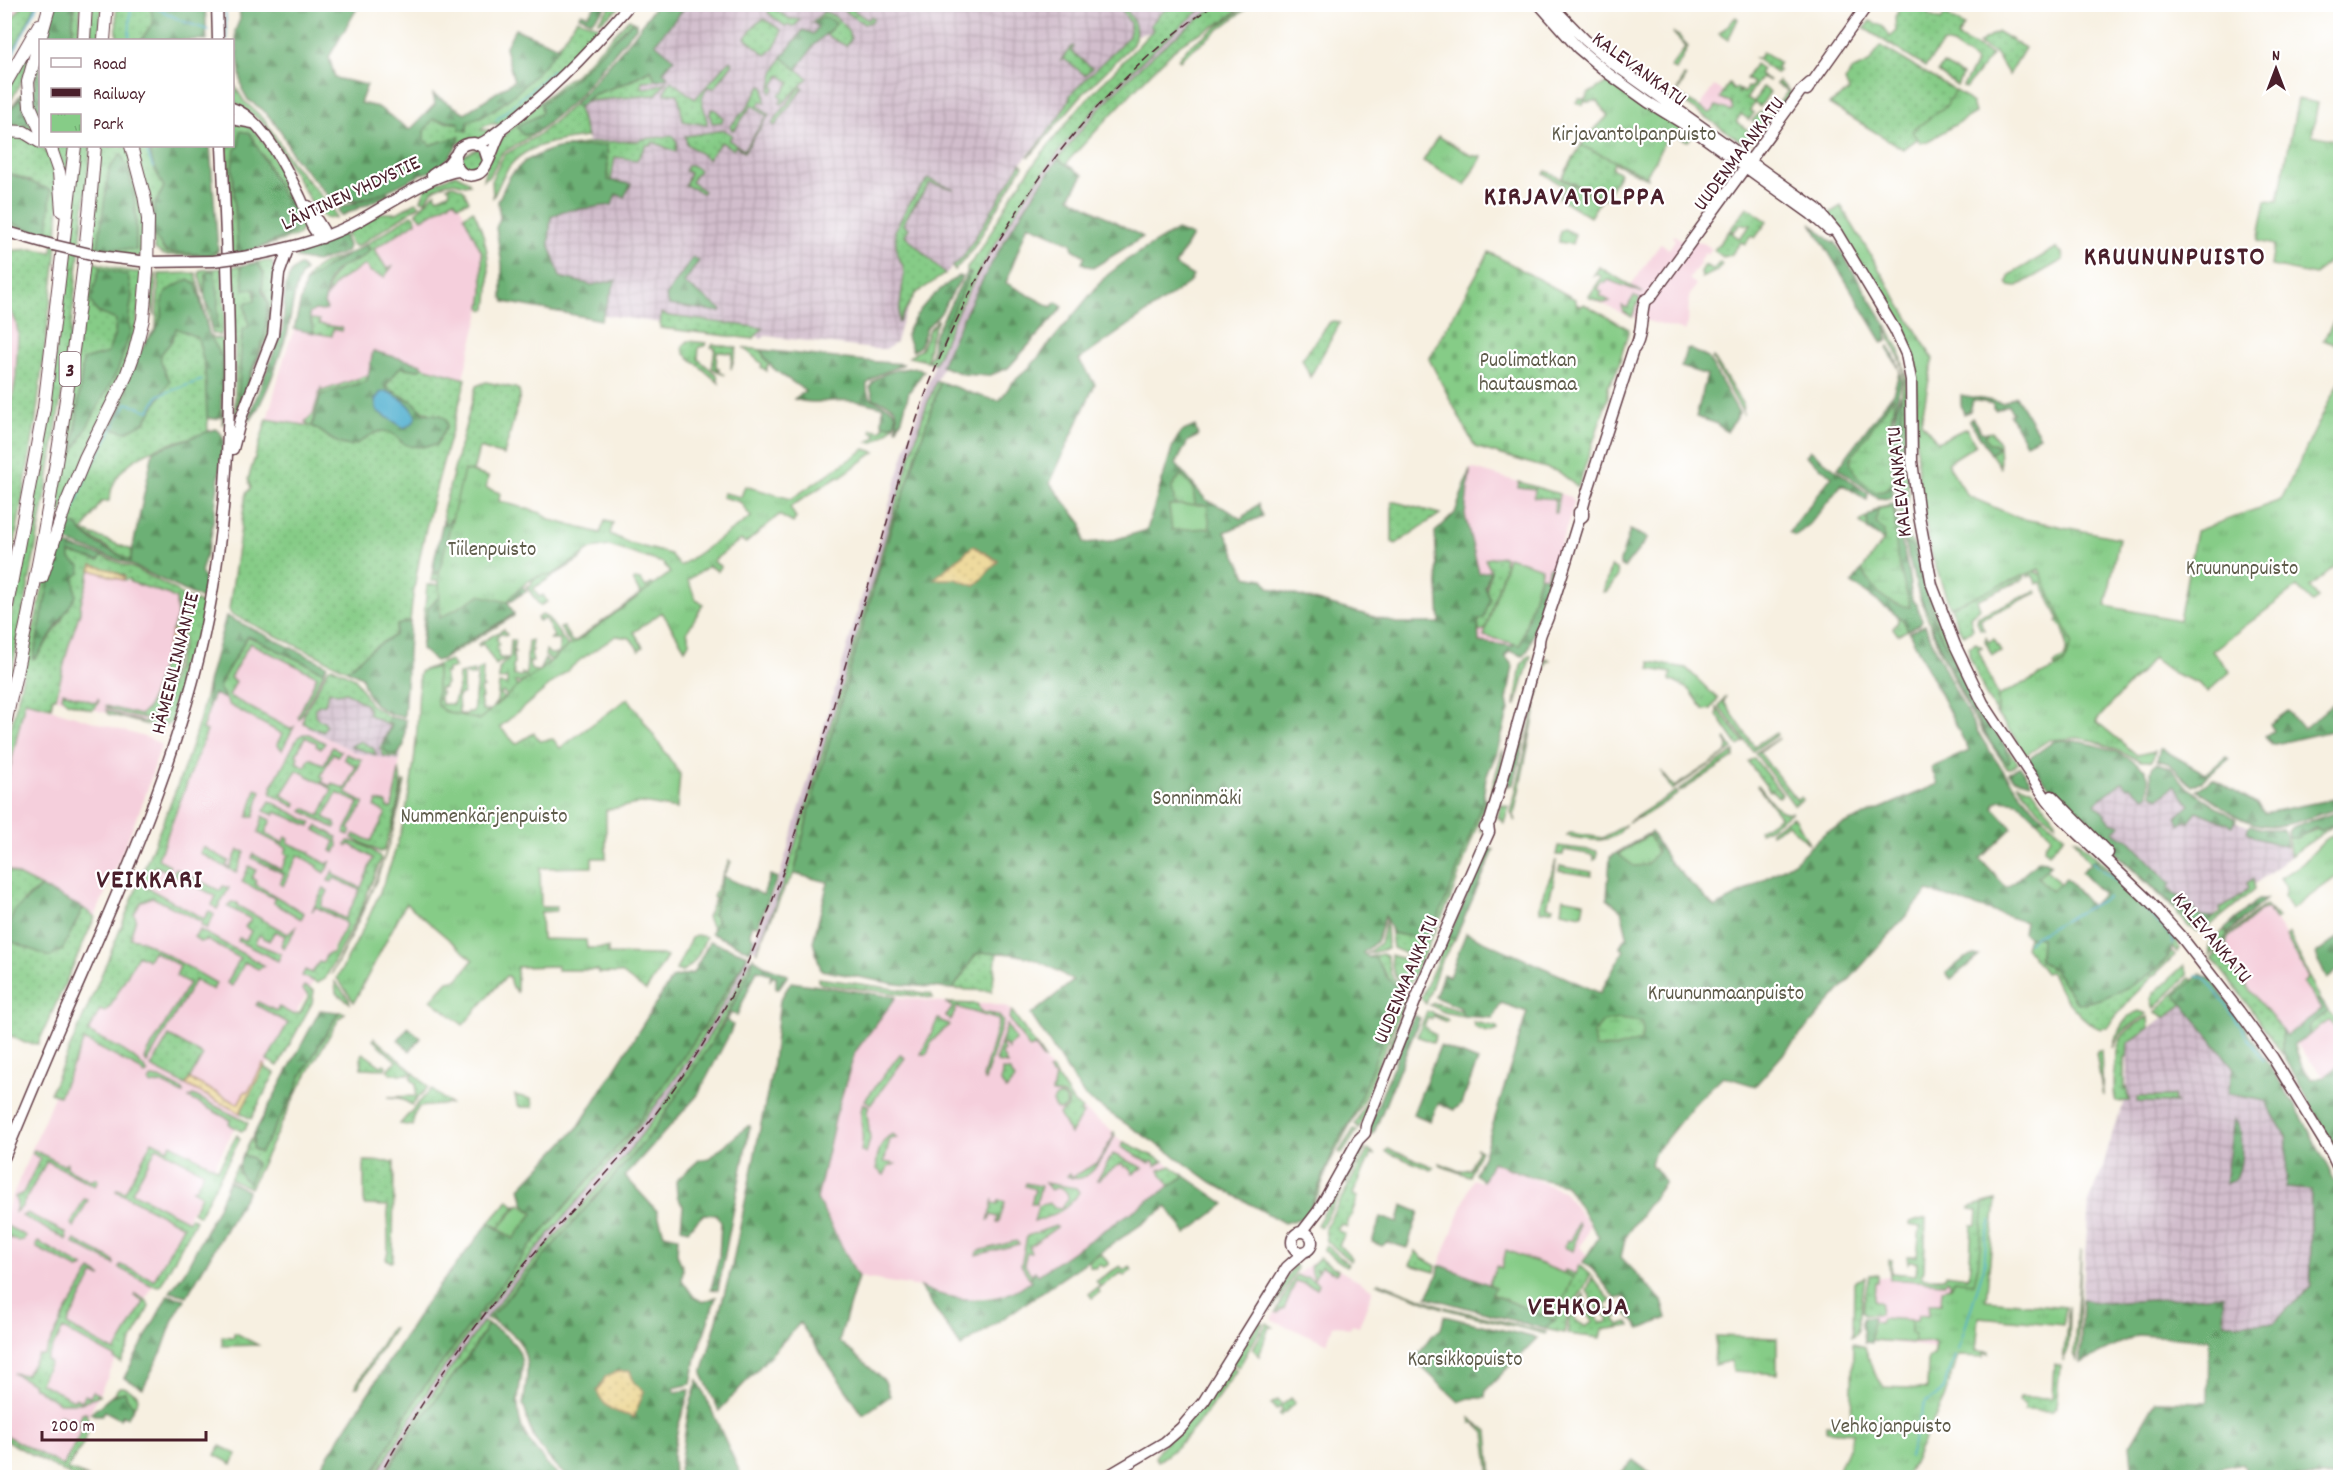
<svg xmlns="http://www.w3.org/2000/svg" width="2345" height="1482" viewBox="0 0 2345 1482" font-family="Dekko,sans-serif">
	<style>
		.built { fill: #f5cfdc }
		.industrial { fill: url(#industrial-grid) }
		.railway { fill: #d1bdcc }
		.grass { fill: url(#grass-dots); stroke: #687659; stroke-width: 1.5; fill-rule: evenodd }
		.forest { fill: url(#forest-firs); stroke: #5b6850; stroke-width: 1.5; fill-rule: evenodd }
		.wetland { fill: url(#wetland-marsh); stroke: #687659; stroke-width: 1.5 }
		.sand { fill: url(#sand-dots); stroke: #9c7c64; stroke-width: 1.5 }
		.cemetery { fill: url(#cemetery-stones); stroke: #687659; stroke-width: 1.5 }
		.park { fill: url(#park-tufts); stroke: #687659; stroke-width: 1.5 }
		.pitch { fill: #86cc87; stroke: #687659; stroke-width: 1.5 }
		.water { fill: #51b0d0; stroke: #4e687e; stroke-width: 1.5 }
		.lines { fill: none; stroke-linecap: round; stroke-linejoin: round }
		.stream { stroke: #51b0d0; stroke-width: 1.5 }
		.major-casing { stroke: #643e46; stroke-width: 13 }
		.highway-casing { stroke: #643e46; stroke-width: 14 }
		.major { stroke: #fff; stroke-width: 10 }
		.highway { stroke: #fff; stroke-width: 12 }
		.rail { stroke: #4a1f2b; stroke-width: 1.5; stroke-dasharray: 9 4.5; stroke-linecap: butt }
		.major-bridge-casing { stroke: #643e46; stroke-width: 13; stroke-linecap: butt }
		.major-bridge { stroke: #fff; stroke-width: 10 }
		.labels { text-anchor: middle; stroke-width: 4.5; stroke-linejoin: round; paint-order: stroke }
		.shield { fill: #fff; stroke: #80626b; stroke-width: 1.5 }
		.shield-label { font-size: 20px; font-weight: bold; fill: #4a1f2b }
		.street-label { font-size: 21px; fill: #4a1f2b; stroke: #fff }
		.park-label { font-size: 21px; fill: #5f5c4b; stroke: #fff }
		.district-label { font-size: 27px; font-weight: bold; letter-spacing: 1.5px; fill: #4a1f2b; stroke: #fff }
	</style>
	<defs>
		<pattern id="industrial-grid" width="8" height="8" patternUnits="userSpaceOnUse" patternTransform="scale(1.5)"><rect width="8" height="8" fill="#d1bdcc"/><path d="M0 4h8M4 0v8" fill="none" stroke="#b5a2af"/></pattern>
		<pattern id="grass-dots" width="8" height="8" patternUnits="userSpaceOnUse" patternTransform="scale(1.5)"><rect width="8" height="8" fill="#86cc87"/><path d="M2 2h.1M6 6h.1" fill="none" stroke="#75af75" stroke-width="1.8" stroke-linecap="round"/></pattern>
		<pattern id="forest-firs" width="22" height="20" patternUnits="userSpaceOnUse" patternTransform="scale(1.5)"><rect width="22" height="20" fill="#6cb074"/><path d="M5 1l3.5 6h-7zM16 11l3.5 6h-7z" fill="#5b8f5f"/></pattern>
		<pattern id="wetland-marsh" width="20" height="14" patternUnits="userSpaceOnUse" patternTransform="scale(1.5)"><rect width="20" height="14" fill="#86cc87"/><path d="M1 5h8M5 5V1M11 12h8M15 12V8" fill="none" stroke="#75af75"/></pattern>
		<pattern id="sand-dots" width="8" height="8" patternUnits="userSpaceOnUse" patternTransform="scale(1.5)"><rect width="8" height="8" fill="#eeda9e"/><path d="M2 2h.1M6 6h.1" fill="none" stroke="#cebb88" stroke-width="1.8" stroke-linecap="round"/></pattern>
		<pattern id="cemetery-stones" width="16" height="16" patternUnits="userSpaceOnUse" patternTransform="scale(1.5)"><rect width="16" height="16" fill="#86cc87"/><path d="M2 7V4a2 2 0 0 1 4 0v3zM10 15v-3a2 2 0 0 1 4 0v3z" fill="#75af75"/></pattern>
		<pattern id="park-tufts" width="24" height="20" patternUnits="userSpaceOnUse" patternTransform="scale(1.5)"><rect width="24" height="20" fill="#86cc87"/><path d="M3 7l-1-3M5 7V3M7 7l1-3M15 17l-1-3M17 17v-4M19 17l1-3" fill="none" stroke="#75af75"/></pattern>
	</defs>
	<rect width="100%" height="100%" fill="#fff"/>
	<filter id="ink" filterUnits="userSpaceOnUse"><feTurbulence type="fractalNoise" baseFrequency=".0167" numOctaves="2"/><feDisplacementMap in="SourceGraphic" scale="12" xChannelSelector="R" yChannelSelector="G"/><feConvolveMatrix kernelMatrix="1 2 1 2 8 2 1 2 1" color-interpolation-filters="sRGB"/></filter>
	<filter id="wash" filterUnits="userSpaceOnUse"><feTurbulence type="fractalNoise" baseFrequency=".008" numOctaves="4" result="noise"/><feDisplacementMap in="SourceGraphic" scale="24" xChannelSelector="R" yChannelSelector="G"/><feGaussianBlur stdDeviation="1.35" result="paint"/><feColorMatrix in="noise" values="0 0 0 0 0 0 0 0 0 0 0 0 0 0 0 0 0 1.4 0 .05"/><feComposite in="paint" operator="in"/></filter>
	<g filter="url(#wash)">
		<rect width="100%" height="100%" fill="#f7f0e1"/>
		<path class="built" d="M5 4 22 5 5 25 4 5Z
			M1714 86 1741 104 1723 130 1696 112Z
			M455 197 481 248 485 293 463 378 367 381 312 426 267 419 288 344 322 274Z
			M1674 235 1682 240 1702 242 1712 249 1708 255 1705 253 1699 261 1701 263 1689 279 1696 284 1689 297 1688 323 1685 331 1628 316 1592 299 1607 272 1631 285 1661 243 1669 249 1675 240 1673 237Z
			M5 302 16 321 18 333 16 377 5 442Z
			M1471 468 1571 497 1574 504 1528 648 1479 642 1455 513Z
			M91 570 167 594 176 599 177 617 142 724 56 698 68 648 80 612V606Z
			M248 636 327 674 308 728 357 753 400 761 388 825 363 894 274 1052 154 1283 63 1467 5 1435 4 1216 171 815 215 694Z
			M25 701 151 739 161 745 144 800 95 917 83 908 5 868V790Z
			M2263 909H2268L2289 941 2308 979 2303 983 2340 1029V1065L2324 1077 2296 1044 2286 1036 2220 956 2228 938Z
			M896 997 972 1005 989 1003 1008 1007 1074 1103 1113 1131 1115 1137 1164 1161 1185 1176 1038 1275 1036 1272 1031 1282 1005 1295 962 1299 946 1297 920 1287 858 1277 817 1199 836 1115 855 1052Z
			M1491 1162 1563 1191 1589 1225 1587 1233 1580 1247 1586 1254 1573 1277 1555 1320 1495 1286 1439 1265 1473 1179 1482 1182Z
			M1319 1258 1373 1290 1359 1326 1352 1324 1350 1329 1338 1325 1333 1326 1327 1343 1271 1320 1296 1275Z
			M1888 1276 1955 1280 1951 1350 1871 1340 1874 1278Z"/>
		<path class="industrial" d="M669 5H1196L1155 32 1129 36 1070 95V99L1061 111 1060 116 1017 168 963 257 945 274 915 294 901 324 896 342 887 349H873L766 336 761 339 755 334 661 323 514 302 519 170 590 149 578 108Z
			M327 674 357 689 376 714 396 725 401 746 400 761 357 753 308 728 305 715Z
			M2121 775 2145 797 2150 793 2154 797 2173 780 2197 805 2279 839 2292 855 2205 923 2191 922 2085 803Z
			M2183 1004 2233 1067 2265 1101 2287 1138 2286 1187 2311 1190V1287L2273 1323H2224L2223 1295 2106 1303 2082 1300 2089 1202 2102 1170 2115 1124 2125 1102 2128 1043Z"/>
		<path class="railway" d="M1207 5H1218L1158 52 1125 82 1068 146 1033 194 1003 241 962 319 924 412 784 882 756 950 751 948 780 875 908 441 935 363 949 329 1002 232 1065 142 1101 100 1138 64Z
			M747 957 752 959 714 1029 683 1079 631 1148 535 1258 478 1329 418 1415 381 1477 375 1478 410 1417 474 1324 538 1246 607 1168 691 1056 732 989Z"/>
		<path class="grass" d="M1902 4 1937 5 1934 9 1931 8 1928 15 1941 20 1945 14 1964 26 1957 37 1992 55 1966 88 1963 86 1976 63 1974 60 1952 45 1943 43 1925 67 1864 28 1870 21 1882 26 1890 37 1896 32 1895 17Z
			M23 5H36L20 38 5 63V27Z
			M74 5H81L78 40H72Z
			M91 5H102L100 40H89Z
			M116 5H143L151 8 153 23 141 40H117Z
			M612 5H623L600 22 598 21Z
			M836 5H857L853 10 868 20 871 16 874 18 871 22 864 24Z
			M1119 5H1123C1133 18 1140 28 1133 44L1080 97 1033 153 1028 157 1060 116C1062 108 1070 103 1070 95L1129 36 1130 23Z
			M1179 5H1207C1100 89 1024 184 961 305 951 324 944 344 935 363L928 361 971 273H967V267L979 253 1013 193 1039 157 1078 109 1153 30 1150 25 1163 11Z
			M1218 5H1241C1229 25 1194 32 1177 47 1139 83 1104 123 1068 161L1067 165 1058 159C1103 100 1157 46 1218 5Z
			M771 7 790 19H800L795 26H785L768 13Z
			M1243 9 1245 10 1184 56 1180 61 1178 59 1188 47Z
			M824 12C835 14 849 27 851 39L846 46 826 35 835 24 823 17 814 23H811Z
			M1736 17 1738 19 1728 40 1719 34Z
			M577 19 599 26 576 51 577 53 570 64 500 125C492 123 485 124 481 130H494L481 138 469 139 458 144 459 137 430 145 424 140V131L433 119C441 121 452 124 461 123 506 116 554 55 577 19Z
			M629 19 637 23V26L632 22 576 77 541 104 542 112 532 120 526 121V135L536 133 502 153 490 175 483 180C491 135 532 109 565 81L575 75Z
			M764 19 781 30C781 39 773 50 766 55L745 38 757 23Z
			M1998 32 2025 48 2009 75 1996 54 1978 44Z
			M1673 33 1679 36 1688 47 1676 70 1671 68 1672 65 1686 47Z
			M36 37C27 68 23 84 5 109V93Z
			M1072 46 1074 47 1071 51 1092 68 1085 75 1064 59 1061 60Z
			M1881 46 1964 96 1944 107 1937 125 1903 149 1829 104 1849 91 1845 81 1851 71 1869 63Z
			M1762 52 1779 62 1776 69 1779 71 1777 74 1755 58H1759Z
			M782 57 808 78 782 104 780 103 782 99 779 95 781 92 783 93 790 82 780 75 773 86 775 88 771 93 770 90 774 73Z
			M730 60 733 63 717 85 714 88 708 87C695 105 708 107 707 125L683 121 678 94H665V90L671 81 695 99Z
			M1755 64 1762 69 1759 74 1770 81 1761 77 1747 98 1754 102 1763 87 1770 92 1760 107 1754 103 1750 110 1754 113 1749 120 1741 114 1736 122 1751 132 1756 124 1752 121 1760 112 1768 118 1788 91 1776 84 1778 81 1792 93 1752 141H1740L1675 96 1684 76 1686 77 1678 92 1680 96 1709 113 1712 112 1716 106 1730 111 1733 109 1730 102 1720 98 1729 83 1734 90 1736 88 1738 89 1739 93 1740 90 1744 93 1747 87 1750 88 1753 83 1746 79Z
			M1943 64 1962 75 1957 86 1938 72Z
			M652 69 655 79 658 80 642 81V88L653 87 666 82 656 95 587 101 592 95 626 83Z
			M232 81 244 101 265 120 291 162 333 209 336 218H326L317 211 263 123 233 100Z
			M761 86 764 87 765 103 761 101 758 106 769 115 744 152 736 146 733 149 721 142 708 159 687 144 685 136 724 130 732 135 729 140 744 150 767 116 752 105 735 129 732 130 730 126 746 109Z
			M801 86 803 88 775 126 772 123Z
			M24 90 40 134V136L5 127 4 122H16L26 125 21 97 5 115Z
			M1579 99H1610L1646 165 1647 178 1614 163 1612 168 1620 173 1605 199 1562 178 1584 140 1608 116 1598 101 1584 102 1583 105 1576 102Z
			M574 104 578 108 587 137C561 140 526 144 509 167 502 176 499 187 493 197L492 179 504 155 540 134Z
			M711 109 716 110 723 118 722 122 712 123 710 115Z
			M233 124C237 124 243 124 247 125 264 132 298 204 306 223L298 235 249 252 282 194 263 155 239 146 232 167 238 254 231 255 227 146H232Z
			M11 132 42 147 46 152 51 161 59 202 56 258 35 426 5 600V538L10 537 12 508 5 505V442L16 377 18 333 16 321 5 302V251L33 249 52 252 53 241 5 225V221L48 235 31 181 5 172V133Z
			M673 136 677 142 676 152 653 142 651 145H646L637 160 615 157 611 181 608 180 578 148H557L598 142 639 141 642 139Z
			M54 146H70L66 184Z
			M80 146H91L68 353 46 494 5 708V652L50 401Z
			M102 146H129L145 208 141 255 137 257 90 249ZM109 169 129 170 136 211V249L106 200Z
			M135 146H148L154 168 164 187 154 206V235L165 252 209 255 218 250 215 257 164 255 155 249Z
			M478 148 484 159 478 169 469 171 461 165 459 158Z
			M1021 163 1023 166 971 252 955 270 952 267 963 257Z
			M687 165H692L699 170 691 182 704 191 702 193 685 185 690 173 685 171Z
			M1546 171 1601 199 1590 217 1559 198 1565 187 1544 174Z
			M455 174 467 180 470 184 465 185 454 182 444 184 433 190 425 201 421 200 426 187Z
			M928 179 954 189 930 183 911 210 903 224 909 228 905 235 945 274 915 294 898 323 904 273 903 266 897 255 895 230 908 205Z
			M453 185 463 189 469 201 458 205 454 200 422 219 416 212 436 192 435 194 438 198 450 192 449 187H446Z
			M416 202 420 205 361 244 356 247 351 244 346 231 379 213H397Z
			M1747 207 1767 221 1766 223 1755 238 1751 236 1745 244 1741 242 1731 255 1723 257 1714 250 1729 231 1739 238 1751 225 1741 224 1733 232 1730 230Z
			M473 210C489 241 492 275 487 309L484 310 481 307 483 292 482 253 464 216Z
			M411 215 415 216 416 222 374 249 387 269 392 267 384 277 371 272 365 265 338 281 327 296C333 253 356 272 370 249L365 245Z
			M349 254 328 266 305 283C313 264 331 260 349 254Z
			M89 261 121 270 143 273 133 350 46 548ZM132 296 128 323 73 451 83 360 108 353 115 333 116 319 97 312Z
			M272 261 275 278 270 331 235 417V345L232 267 244 265 241 268 255 292V302L245 306 249 326 242 331 238 405C248 383 273 327 268 303 265 288 259 293 264 273L257 262Z
			M1720 262 1722 264 1717 271 1702 278 1701 272 1705 265 1713 270Z
			M1599 267 1643 293 1608 280 1606 283 1602 282 1598 289 1602 292 1600 296 1610 301 1604 303 1590 298 1589 296 1602 277 1597 274 1593 276Z
			M222 268 225 313 221 336 212 333 206 306 212 311 217 328V309L206 273 204 294 199 274 201 270Z
			M196 273 209 334 214 338 222 339 226 370 224 423 222 424 224 406 222 357 209 335 198 292 188 280 167 291 162 302V314L157 328 146 342 156 328 159 274Z
			M155 274H156L154 316C151 303 147 285 155 274Z
			M1634 296 1640 298 1632 317 1623 311 1622 306 1627 308Z
			M661 313 669 316 763 328 753 339 660 328Z
			M311 319 319 320V324L342 328V331L333 329 332 336 314 333Z
			M938 319 930 340 927 361 909 357 921 349 929 330Z
			M1334 321 1340 323 1310 377 1302 359 1330 322Z
			M1885 323 1900 351 1906 378V450L1909 495 1907 504 1900 491 1902 408C1899 395 1905 383 1903 369 1900 353 1888 340 1885 323Z
			M176 327 198 338 205 367 208 432C168 446 115 452 109 501L101 502 83 531 132 550 130 561 68 524 58 543 62 544 61 549 48 587 34 658H36L62 620 70 552 98 561 102 556 138 570 176 590 182 596 180 643 161 708C149 728 124 713 107 708L106 706 140 715 148 708 164 658 176 640 177 632 172 631 177 617 176 599 167 594 130 582V579L123 580 124 575 120 574 92 565 80 606V612L68 648 56 698H53L51 707 25 701 5 790V755L47 569 72 497 126 381 128 392 111 427 145 422C155 401 155 378 160 356 164 344 174 345 176 327Z
			M688 341 706 343 705 346 699 347 698 359 717 375 719 383 684 353 683 346Z
			M713 344 737 348 731 369 732 353 717 352 716 367 719 368V372L725 375 712 368 715 348 711 347Z
			M744 348 762 350 764 358 770 365 767 366V371L761 367 762 364Z
			M1713 357 1743 405V413L1712 359Z
			M400 367 417 370 423 367 466 379C445 459 418 539 410 621L397 625 395 635 373 648 347 670 231 614 229 609 246 493 251 488 248 479 267 419 310 426 305 422 313 414 321 388 322 391 368 375 367 381 321 395 312 426 322 431 330 439 384 431 394 434 402 443 440 415C421 416 405 394 385 387Z
			M486 382 515 388 519 390 520 396 504 455 479 448 473 472 488 477 486 488 492 490 443 581H431L434 561 435 574 445 526 443 511 476 386Z
			M936 382H940L902 499 895 515 809 811 794 874 785 887 756 953 784 882 891 520 924 412Z
			M884 425H894L887 433 873 443 868 442 876 436V434L871 432 872 429 881 431Z
			M1519 482 1559 494 1556 513H1554L1555 499 1534 497 1535 489 1518 487Z
			M1897 493 1902 499 1908 538 1919 550 1926 577 1981 707 1969 692 1938 629 1914 549 1904 541Z
			M1392 501 1440 514 1396 544 1392 542Z
			M1893 504 1895 506 1901 541 1899 535 1872 513 1867 517 1868 530 1860 523 1879 507Z
			M582 554 584 555 582 558 534 588 539 597 543 595 547 602 540 606 526 586 531 585 533 579 543 574 552 575Z
			M1502 556 1505 557 1504 562H1506L1486 629 1479 632 1478 624 1491 571 1485 559Z
			M1934 562 2025 574 2024 579 1977 600 1980 608 1970 617 1973 629 1964 635 1959 629Z
			M1611 566 1617 570 1618 576 1607 591 1603 592Z
			M2034 571 2044 576 2072 644 2067 660 2055 668 2054 665 2064 658C2069 648 2065 627 2057 621L2059 620 2041 582 2037 584 2032 575 2028 577V574Z
			M635 579 640 580 646 587 651 584 662 587 571 646 560 628 563 627 571 640 574 642 640 594 633 580Z
			M457 580 428 608 421 649 427 585 447 584Z
			M2036 591 2037 593 1980 619 1984 630 1980 629 1977 621 1978 616Z
			M1919 596 1932 619 1933 630 1966 701 1967 707 1941 653Z
			M186 597 206 605 199 639 173 722 159 728 108 714 106 710C124 716 146 730 161 714L183 644Z
			M514 614V616L443 659 450 652Z
			M542 615 548 618 568 646 551 660 545 656 546 650 550 654H558L560 639H550L554 636 545 619 539 621 537 618Z
			M1897 616 1903 620 1908 630 1898 635 1893 628 1898 621Z
			M504 629 507 635 500 634 497 638 499 645 497 646 499 658H507L496 665 483 644 479 646 478 644Z
			M248 636 324 672 299 719 298 716 317 676 250 643 230 678 236 681 229 696 290 729 294 727 282 750 277 744 282 734 229 705 219 688 225 674Z
			M1986 637 1988 642 1994 639 2001 651 1992 655 1985 641Z
			M511 640H515L513 650 515 652H513L514 664 513 665 514 676H522V673L526 676 528 641 532 640 531 650H533L531 653 533 662H529L531 670 539 671 545 659 549 662 531 678 522 681 521 685 517 681 515 683 519 687 507 696 503 692 501 694 504 698 479 720 444 711 437 705V670L429 669 419 717C443 719 446 726 449 749L463 744 466 747C456 753 437 761 426 757L423 749 417 743V734C423 746 432 752 445 750L440 728 427 721H419V675L421 671 450 660 455 668 447 669V673H444L446 684 444 685V688H440V693H442L439 699 441 700 442 704H453L458 689 459 674 474 671V676L463 674V693L458 696 459 714H467V712H473L478 670 483 668 482 686 484 688 480 689 482 698H480L482 710 490 711 497 701 499 684 507 685V678L499 680V668L510 657Z
			M1976 643 1982 647 1978 649 1998 696V716L1986 696 1969 654V647Z
			M1529 655H1531L1516 705H1515L1521 665Z
			M1546 658 1550 660 1547 661 1535 703 1536 708 1514 815 1516 821 1511 813 1529 734 1536 691Z
			M332 667 355 678 370 704 389 717 388 722 392 725 384 743 395 755H398V758L384 756 380 748 390 726 368 714 369 710 365 704 346 692 337 694 329 691 325 704 319 705 315 708V716L319 720 324 721 326 726 323 732 303 723 304 714 328 669Z
			M208 683 209 709 202 729 207 731 158 859 170 865 167 871 155 866 146 887 204 919 209 911 214 915 207 928 201 926 202 922 152 897 141 902 134 914 136 918 130 938 141 940 216 983 213 990 195 980 147 1063 145 1060 147 1054 189 983 176 976 180 966 153 951 148 960 138 955 111 1005 105 1012 100 1010 88 1032C108 1043 135 1053 148 1073L145 1075 141 1070 84 1040 59 1096 50 1093C83 1019 115 945 144 869 168 808 196 748 208 683Z
			M63 692 96 703 98 699 99 701 95 708 92 710 67 702 62 697Z
			M1726 696 1724 702 1754 746 1776 733 1777 735 1753 751 1719 706Z
			M1717 708 1744 742 1738 746 1717 715Z
			M1970 713 1974 714 1992 745 2010 761 2004 744 2018 763 2011 768H2007Z
			M303 734H309L325 743 321 748 316 746 317 743 305 737 296 755 298 757 296 762 305 767 310 758 324 765 332 747 341 751 338 756 333 753 321 776 324 778 322 782 330 786 332 783 345 789 356 766 344 759 346 754 362 760 346 793 364 803 349 829 351 831 349 835 344 833 359 803 337 793 324 817 335 823 336 826 334 828 302 811 305 808 320 816 332 789 297 770 281 795 296 803 295 807 271 794 272 786 298 737Z
			M1779 738 1759 752 1796 799 1801 797 1802 800 1794 805 1755 753Z
			M1726 739 1733 749 1672 790 1661 771 1674 787 1727 753 1728 745 1725 740Z
			M360 741 373 748 376 755 351 746Z
			M1503 749V764L1481 831 1480 830Z
			M1734 752V757L1730 760 1680 792 1679 790Z
			M1754 758 1782 794 1778 797 1772 790 1770 791 1748 762Z
			M399 770C406 788 390 831 384 851L380 852 352 838 354 834 371 841 386 813 375 807 377 801 387 803 388 808H392Z
			M403 782H405C390 855 366 909 331 975L377 879 391 837Z
			M2017 783 2032 789 2056 821V824L2042 813Z
			M1758 785C1768 796 1777 815 1792 812L1767 829 1760 832 1759 830 1780 816 1757 786Z
			M256 789 261 791 254 817H248Z
			M1676 791 1678 794 1645 815 1628 822Z
			M1483 798 1486 801 1450 900 1407 989C1395 981 1391 970 1391 955L1404 959 1407 954 1393 948 1390 927 1392 933 1423 939Z
			M270 801 312 823 310 826 276 812 274 815 264 811Z
			M1501 804 1509 807 1504 823 1498 817Z
			M2072 813 2205 923 2221 913 2220 908 2242 895 2248 888 2247 883 2253 879 2255 889 2205 930 2196 931 2189 927 2170 905Z
			M263 816 271 820 265 833 283 843 286 837 289 839 288 843 310 852 309 854 327 864 331 861 325 873 317 868 318 866 298 855 283 886 280 884 284 874 252 858 253 854 281 870 288 855 285 853 287 848 258 833Z
			M1792 817 1796 819 1809 844 1788 824 1771 834 1770 831Z
			M2042 817 2065 836 2049 853 2044 849 2045 844 2051 838 2050 834 2037 820Z
			M2340 820V821L2290 856 2288 835 2289 838C2297 838 2331 824 2340 820Z
			M1625 825C1614 846 1589 840 1567 836L1570 833 1603 838Z
			M318 826 337 837 338 846 335 853 331 851 335 841 315 830Z
			M2074 839 2077 840 2136 893 2177 938 2179 948 2177 952 2172 948 2175 941 2173 938 2118 879 2094 860 2090 864Z
			M348 841C358 841 377 851 381 859L361 909 325 979 317 983 302 976 305 970 312 973 319 962 322 963 327 954 332 953 346 925 343 921 316 907 312 911 324 888 328 891 321 906 345 919 360 890 334 878 332 882 328 881 333 870 335 875 361 888 373 858 350 844 348 846 346 845Z
			M1558 846 1597 851V858L1594 860V855L1564 850 1563 855H1556Z
			M203 847 229 861 226 866 230 868 238 850 245 852 236 873 200 853Z
			M1556 860 1553 885 1547 906 1553 907 1552 910 1540 911C1538 897 1553 876 1556 860Z
			M729 861 731 862 723 876 713 914 717 919 715 928H712L707 917 715 899 713 897Z
			M249 866 256 870 252 878 256 881 255 884 304 913 301 919 274 903V898L242 882Z
			M1560 866 1592 872 1591 876 1559 871Z
			M4 868 41 887 23 901 62 950 83 908 95 917 38 1044 25 1043 5 1033Z
			M175 868 220 891 223 886 229 888 217 909 212 905 216 896 173 875Z
			M231 902 238 903 237 906 240 907 288 934 297 926 284 949 281 945 285 936 275 931 269 941 259 935 255 943 281 954 278 961 238 941 239 938 246 940 251 931 245 927 251 919 228 907Z
			M2265 905 2278 918 2275 920 2268 909H2263L2228 938C2215 965 2270 1006 2281 1030 2284 1036 2282 1048 2281 1053L2238 991 2212 958 2221 949 2226 937Z
			M1386 919 1387 949 1366 954 1380 943Z
			M200 930 265 966 258 969 245 962 232 986 227 983 240 958 207 940 200 942 194 937Z
			M2224 930 2228 933 2218 949 2210 955 2209 945Z
			M2289 934 2320 999 2317 1002 2303 983 2308 978 2286 936Z
			M697 935 706 937C700 951 696 965 681 972L676 970 691 938Z
			M1448 937 1455 939 1439 965 1426 1004 1421 998Z
			M2028 937H2041L2040 961 2054 970 2077 1003 2166 959 2170 950 2175 955 2131 998 2107 1027 2101 1029C2086 1025 2064 999 2057 985 2054 980 2054 976 2050 972L2045 973 2025 947Z
			M997 952 992 991 953 989 976 954Z
			M1382 954 1387 956 1391 975 1406 996 1366 1095 1329 1164 1318 1195 1306 1217 1336 1145 1351 1121 1394 987 1382 968 1368 957Z
			M747 957C681 1097 576 1197 481 1316L478 1313 532 1244 635 1127 708 1021Z
			M752 959 751 968 709 1048 654 1130 492 1316 494 1322 486 1318C532 1260 584 1206 631 1148 679 1089 717 1026 752 959Z
			M2184 965 2188 975 2154 1009 2151 999 2153 994Z
			M818 978 931 994 933 998 822 984 818 981Z
			M2190 978 2193 981 2177 995 2183 1004 2165 1017 2156 1012Z
			M335 982 349 999 350 1003 336 993Z
			M304 986 314 991 312 1003 278 1066 267 1060 288 1023 256 1005 258 1002 276 1011 279 1007 292 1014 300 1013 309 996 302 989Z
			M945 1003 977 1004 981 1012 998 1015 1003 1021 985 1080 983 1077 999 1020 957 1007 951 1020 946 1016 953 1007Z
			M1434 1003 1462 1011V1016L1444 1012 1430 1005Z
			M1012 1011 1014 1014 1045 1059H1043L1034 1046 1029 1048 1009 1018Z
			M1427 1011 1447 1019 1448 1021 1446 1022 1434 1016 1431 1019 1428 1018 1424 1026 1428 1029V1031L1436 1035 1433 1043 1417 1036Z
			M2139 1011 2147 1014 2122 1032 2113 1048C2117 1033 2123 1016 2139 1011Z
			M2329 1011 2340 1023V1033L2330 1020 2309 1035V1026Z
			M339 1012 345 1013 339 1019 297 1092 250 1188 230 1179 238 1164V1172L249 1182 256 1164 252 1158 243 1155 254 1134 253 1143 295 1093 300 1078Z
			M1403 1012 1406 1013 1359 1128 1355 1124 1370 1094Z
			M2148 1017 2149 1028 2128 1043 2127 1058H2124V1090L2126 1087 2129 1101 2116 1102C2112 1090 2115 1047 2122 1037 2128 1028 2140 1022 2148 1017Z
			M938 1019 949 1025 932 1041 927 1054H921Z
			M1473 1022 1498 1027V1030C1491 1034 1482 1031 1475 1027Z
			M1007 1025 1016 1040 1008 1046V1049L1005 1044 1002 1045 1004 1051 1001 1053 1007 1064 997 1062 996 1059Z
			M169 1036 203 1055 186 1085 151 1067Z
			M374 1038 413 1072 411 1074H390L389 1070 387 1071 396 1061 373 1040Z
			M2098 1050H2101L2103 1096 2096 1053Z
			M363 1053 381 1066 384 1064 386 1066 385 1069 361 1068V1055Z
			M900 1054 905 1058 871 1104 865 1100Z
			M264 1067 275 1073 251 1119 240 1113Z
			M1050 1069 1053 1071 1074 1103 1082 1109 1080 1112 1083 1114 1070 1134 1059 1114 1067 1109 1069 1101 1064 1095 1052 1093 1055 1076 1050 1074V1072L1048 1071Z
			M1002 1070 1010 1071 1015 1079 1006 1090 1001 1082Z
			M414 1073 428 1087 412 1105 400 1098 388 1097 416 1096V1083L413 1082 411 1077Z
			M152 1078H159L183 1090V1094L160 1083 151 1085 149 1081Z
			M431 1089 450 1104 419 1107 414 1115 413 1126 400 1124Z
			M193 1095 245 1121 248 1123 245 1130 241 1131 229 1124 230 1120 189 1098Z
			M2174 1095 2173 1101 2177 1103 2137 1102 2138 1097H2168Z
			M863 1103 869 1106 867 1112 870 1139 866 1154 861 1151C866 1133 857 1119 863 1103Z
			M1354 1129 1357 1131 1342 1154 1339 1152Z
			M1114 1132 1115 1136C1104 1153 1091 1188 1067 1176L1070 1173 1072 1177 1097 1163 1114 1136 1112 1134Z
			M893 1134 897 1138 890 1139 884 1162 895 1164 888 1167 884 1175 877 1169C875 1157 881 1139 893 1134Z
			M237 1135 240 1139 199 1216 193 1212 201 1195 192 1190 195 1189 204 1172 157 1147 132 1192 188 1221 190 1218 196 1220 160 1286 151 1285 119 1268 121 1265 154 1280 183 1226 116 1191 117 1189 125 1192 152 1141 168 1149 171 1144 218 1169Z
			M1124 1142 1164 1161 1156 1166 1153 1161 1150 1163 1121 1147Z
			M1360 1148 1365 1149 1346 1184 1341 1178Z
			M1475 1148 1481 1150 1469 1176 1441 1166 1440 1163 1459 1171 1470 1169 1478 1150Z
			M1388 1149 1434 1167 1433 1169 1431 1170 1386 1152Z
			M34 1150 63 1165 67 1163V1168L92 1181 95 1178 98 1180 95 1186 47 1161 21 1208 15 1212 17 1204 15 1197 23 1193 40 1159 32 1153Z
			M1368 1150 1375 1155 1371 1154 1353 1194 1358 1197 1350 1218 1347 1220V1227L1341 1224 1337 1230 1345 1234 1339 1245 1352 1259 1350 1261 1327 1241 1325 1228Z
			M1113 1154 1141 1167 1143 1168 1133 1174 1127 1166 1124 1167 1122 1163 1101 1177 1100 1180H1097Z
			M364 1161 394 1162 393 1260 391 1262 386 1259 388 1251V1206L364 1205Z
			M1171 1166 1185 1176 1170 1186 1159 1170Z
			M1026 1183 1041 1186 1036 1204H1031L1035 1189 1025 1186Z
			M1045 1183 1076 1188 1079 1192C1070 1209 1052 1216 1034 1222L1038 1206 1049 1203 1054 1207 1061 1208 1068 1200C1069 1190 1060 1185 1051 1190Z
			M1337 1190 1341 1192 1321 1227 1317 1225Z
			M84 1199 88 1200 74 1227 71 1224Z
			M993 1199 992 1203 998 1204 999 1200 1005 1202 999 1222H997L998 1217 991 1215 988 1221Z
			M509 1200 513 1205H517L499 1228 489 1223Z
			M1996 1200 1981 1287 1976 1346V1351L1989 1352V1354L1934 1350 1935 1342 1927 1341 1953 1285 1947 1289 1951 1285 1948 1280 1944 1283 1890 1279 1889 1260H1892L1891 1273 1916 1275 1917 1262 1909 1261 1908 1263 1907 1256H1917L1920 1227 1909 1225V1223L1926 1218 1924 1269 1922 1275 1923 1278H1944L1945 1274 1969 1277 1972 1225H1977L1978 1210 1970 1209V1207Z
			M27 1213 66 1233 67 1240 22 1216Z
			M1578 1223 1579 1226 1574 1248 1573 1251 1564 1247 1567 1240 1571 1241Z
			M5 1225 26 1236 23 1240 19 1242 9 1237 5 1245Z
			M1055 1226 1057 1227 1029 1247 1031 1253H1027L1024 1264 1031 1274 1035 1271 1030 1279 1021 1265 1027 1236Z
			M75 1240 113 1260 114 1264 73 1243Z
			M1016 1241 1019 1244 977 1255 978 1251Z
			M38 1242 84 1267 78 1269 37 1248 36 1245Z
			M1326 1245 1348 1264 1346 1266 1323 1250Z
			M2081 1250 2077 1360 2076 1361 2074 1352Z
			M1416 1251 1422 1258 1436 1266 1435 1272 1410 1265Z
			M1319 1258 1338 1270 1337 1274 1321 1266 1319 1270 1314 1269 1318 1272 1314 1279 1310 1267Z
			M1295 1263 1297 1268 1279 1301 1271 1309 1270 1305Z
			M1579 1265 1590 1275 1582 1292 1570 1307 1564 1333 1545 1329 1555 1319 1573 1277 1564 1273 1565 1270 1575 1274Z
			M1120 1266 1124 1270 1130 1267 1132 1270 1124 1276 1121 1273 1098 1288 1100 1292 1092 1298 1089 1294 1100 1286 1096 1281Z
			M91 1270 102 1277 93 1275 67 1325 115 1352 144 1302 134 1296 135 1294 147 1301 149 1307 121 1363 114 1359 115 1357 63 1329 46 1360 50 1363 40 1383 74 1400 75 1398 82 1401 85 1395 90 1397 93 1391 99 1395 81 1403H59L34 1387 33 1384 13 1373 26 1375 38 1355H44L65 1314Z
			M1878 1274V1282H1875L1874 1300 1881 1303 1880 1314H1864L1862 1311 1869 1275Z
			M1296 1275 1303 1278 1308 1277 1319 1284 1317 1288 1296 1281 1284 1309 1280 1310 1278 1313 1276 1312Z
			M1592 1277 1611 1301 1605 1306 1611 1313 1618 1310 1622 1314 1614 1318 1619 1325 1628 1322 1631 1326 1602 1330 1600 1338 1567 1334 1570 1313 1578 1322 1586 1327 1593 1321 1581 1308 1576 1311 1572 1309 1584 1294 1586 1307 1601 1322 1606 1323 1609 1320 1602 1309 1599 1311 1587 1291Z
			M1865 1277 1858 1329 1855 1335 1851 1337 1853 1335 1854 1282Z
			M1379 1282 1442 1306V1308L1377 1283Z
			M2069 1306 2068 1350 2063 1361Z
			M1445 1307 1546 1332 1545 1334 1445 1309Z
			M476 1317 479 1319 431 1386 375 1477 371 1478 420 1392Z
			M483 1322 488 1324 474 1348 412 1431 384 1477 381 1478 418 1415Z
			M1259 1322 1264 1323 1239 1367 1232 1363Z
			M1267 1323 1273 1327H1269L1259 1356 1253 1349Z
			M391 1328H394L358 1387H355Z
			M234 1333H236L258 1345 222 1346V1336L234 1337Z
			M2054 1364 2060 1366 2056 1408 2052 1411 2024 1410V1405L2019 1401 2020 1397 2052 1398Z
			M1230 1365 1237 1370C1216 1399 1189 1443 1158 1461L1155 1458 1160 1448Z
			M119 1387H124L137 1394 138 1399 134 1407 127 1399 125 1392 113 1395Z
			M1291 1398 1295 1403 1281 1416 1279 1414 1283 1410 1280 1407 1276 1410 1271 1404 1278 1400 1282 1405Z
			M86 1412C94 1436 79 1449 67 1469L88 1477H73L5 1440V1435L63 1466 83 1428 59 1415 82 1425 84 1421 80 1419 82 1413Z
			M1470 1418 1488 1432 1492 1477H1490L1485 1433 1475 1423H1471Z"/>
		<path class="forest" d="M597 4 608 5 592 21 579 16 581 13 588 15Z
			M54 5H74L72 40H44Z
			M143 5H205L207 40H141L153 23 151 8Z
			M239 5H359L329 57 335 78 367 85 360 103 378 107 410 130 435 104 433 94 465 113 514 81 505 48 515 29 559 47C535 76 505 110 468 121L467 131 459 129V123L433 119 424 131V140L430 145 460 136C455 155 438 173 419 174L418 176C394 188 356 209 330 198L293 156 282 133 273 121 262 109 248 100 242 89 235 31 240 19Z
			M656 5H687L655 43 674 59 663 72 668 77 658 80 655 79 651 69 626 83 592 95 578 108 574 104 633 37Z
			M823 17 832 20 836 24 814 45 797 70 782 57 803 30 813 34 818 27 814 23Z
			M632 22 637 26 574 101 536 133 523 135 517 127C524 119 535 121 542 112L541 104 576 77Z
			M40 53V119C29 97 35 76 40 53Z
			M21 97 23 109 31 124 5 122V115Z
			M240 131 250 133 282 194 292 205 299 223 293 233 259 248 238 254 232 167 235 149 239 146Z
			M607 145 608 180 631 184 624 197 616 194 612 205 563 211 551 217 549 243 560 277 592 285 616 280 601 320 505 302 502 297V265L496 228 500 218 498 201 509 177 525 161 547 151 557 148Z
			M148 146H210L218 250 209 255 166 252 154 235V206L164 187 154 168Z
			M121 154C137 184 136 217 136 250L98 247 109 169Z
			M1058 159 1083 175 1070 197 1143 237 1093 268 1082 263 1085 256 1073 249 1071 243 1028 224 1006 283 1051 307 1056 302 1063 307 1008 368 988 376 963 374 941 366C973 292 1011 224 1058 159Z
			M5 172 51 190 48 235 5 221Z
			M387 192 390 194 341 216 338 210 344 206Z
			M1811 223 1833 243 1835 242 1885 323 1887 341 1883 343Z
			M1177 230 1192 236 1175 265 1193 276 1189 283 1079 360 1095 384 1050 483 1082 524 1084 543 1110 541 1147 530 1173 445 1181 432 1195 426 1198 436 1188 441 1176 464 1206 500 1228 510 1241 519 1258 504 1263 516 1225 532 1246 576 1263 579 1270 588 1396 623H1440L1435 532 1455 513 1470 470 1465 515 1479 573 1491 571 1485 587 1490 599 1484 618 1479 620 1478 624 1479 642 1513 646V643L1520 645 1540 576 1546 577 1549 567 1553 568 1528 650 1523 656 1510 651 1505 656 1513 666 1507 700 1509 710 1496 755 1486 777 1483 800 1449 893 1431 933 1423 939 1392 933 1385 916 1377 941 1363 953 1368 957 1375 958 1387 977 1402 993 1351 1121 1336 1145 1306 1217 1284 1223 1211 1182 1172 1154 1085 1097 1031 1015 1073 981C1040 958 1017 950 976 954L953 989 895 984 821 970 813 942 828 882 794 874 809 811 895 515 902 499 940 382C958 387 983 400 1000 400L1012 383 1031 366 1105 277 1128 259Z
			M343 232 348 246 346 252 317 262 296 258 298 254Z
			M365 245 370 249C361 263 341 262 331 276 326 284 327 296 324 304L327 309 323 311 315 310 309 314 314 333 294 329 305 283 328 266Z
			M693 257 699 261 684 283 722 310 720 312 669 305 666 296Z
			M257 262 264 273 262 291 268 303 265 335 238 408 242 331 249 326 245 306 247 302 255 301V292L252 289H244L241 267 244 265Z
			M300 265 305 271C293 282 292 317 287 334 278 360 266 399 250 421L249 420 251 411 282 331C287 309 278 278 300 265Z
			M100 268 128 275 132 296 128 323 131 330 118 370 73 453 83 360 108 353 115 333 116 320 97 312 90 301Z
			M209 271H214L218 293 217 329 212 328V311C201 301 205 287 206 274Z
			M967 273H971L932 355 933 338Z
			M958 276 962 277 940 314 927 327 920 346 913 351 906 335C917 308 934 293 958 276Z
			M188 279 196 284 209 334 222 357 221 417 215 419 207 418 205 367 198 338 176 328C171 358 148 343 170 381L145 422 126 432 111 428 128 392 126 381 137 357 146 342 157 328 162 314V302L167 291Z
			M1889 346C1895 358 1901 367 1901 382L1890 429 1893 496 1890 499 1878 498 1838 468 1893 393 1900 370 1887 348Z
			M1690 349 1708 358 1739 413 1727 432 1715 423 1696 417 1707 375 1681 367 1686 350Z
			M762 350 854 360 904 364 878 375 867 384C864 412 905 397 894 425H884L882 423 883 407C874 405 864 402 855 401 834 398 815 406 794 399L805 391C790 379 766 369 762 350Z
			M373 351 421 364 423 367 417 370 400 367 385 387 414 402 424 413 440 415 446 419 447 426 436 445C425 446 412 449 403 443 397 439 395 433 388 432 370 427 361 449 345 445 332 443 324 432 312 426L321 395 367 381Z
			M915 368 924 371 909 392 902 419 896 429C899 407 897 406 874 399L870 387C876 373 901 368 915 368Z
			M1961 395 2003 403 2016 396 2040 436 2026 443 2010 415 2013 413 2007 405 1996 410 1993 408V404L1973 400 1970 411 1964 414 1961 405Z
			M1900 396 1902 408 1901 493C1889 476 1892 416 1900 396Z
			M1972 418 1981 432 1987 433 1986 437 1994 443 1998 450 1991 454 1969 420Z
			M215 429 220 432 224 440 211 537 201 572 205 581 207 599H202L125 562 59 539 68 524 77 525C87 542 113 551 130 561L153 451Z
			M1810 450 1868 494 1867 500 1842 484 1810 524 1795 536 1789 532 1832 476 1806 456Z
			M1887 507 1894 508 1908 569 1912 600 1917 605 1922 620 1920 624 1908 630 1903 620 1852 583 1884 541 1868 530 1867 517 1878 509Z
			M452 518 441 569 435 575 434 561 443 521 445 525Z
			M1630 530 1648 538 1624 568 1620 565V561Z
			M1904 541 1914 549 1938 630 1969 692 1981 707 2004 744 2010 761 2008 764 1992 745 1975 714 1970 713 1966 701 1933 630 1932 619 1919 596Z
			M62 544 102 556 99 561 70 553V559L80 566V573L74 578 76 596 36 658 33 659 48 587Z
			M591 549 552 575 543 574 521 585 527 591 508 602 514 614 450 652 443 659 435 661 421 649 428 608 450 586Z
			M226 616 327 665 324 672 248 636 225 674 219 688 225 699 214 694 208 708V683Z
			M410 621 404 717C380 714 366 700 362 677L347 670 373 648 395 635 397 625Z
			M1925 625C1955 694 1989 763 2042 817L2037 820 2018 802 2000 800 1995 803 1994 808 2012 828 1980 859 2007 888 2039 860 2046 861 2051 864 2038 877 2051 891 2066 878 2091 906 2103 894 2081 872 2094 860 2118 879 2175 941C2173 946 2170 953 2167 958 2152 978 2102 1003 2077 1003L2054 970 2040 961 2041 938 2028 937 2023 933 2025 922 1928 891 1755 1086 1723 1076 1695 1103 1654 1154 1651 1164 1665 1182 1626 1235 1621 1257 1662 1301 1667 1318 1640 1329 1623 1308 1629 1304 1625 1297 1616 1299 1593 1270 1583 1262 1599 1237 1566 1185 1532 1177 1492 1162 1483 1181 1475 1174 1484 1154 1527 1012 1501 1003 1493 1018 1462 1016V1011L1459 1007 1435 997 1443 974 1449 977 1466 933 1600 993 1624 950 1620 946 1627 935 1621 910 1607 899 1610 857 1651 832 1668 860 1715 908 1794 862 1826 832 1938 784 1931 768 1969 751 1909 632ZM1648 836 1657 852 1619 854V853Z
			M1531 698 1525 737 1514 784 1508 786 1509 772 1528 699Z
			M2340 698V729L2271 745 2265 737 2274 731 2270 724 2288 711 2303 729Z
			M389 717 406 720 404 745 398 755 389 754 384 750V743L392 725 387 722Z
			M2062 740C2091 741 2122 751 2145 769L2149 779V794L2145 797 2129 786 2127 788 2122 782 2095 803 2111 822 2121 825 2114 831C2118 837 2125 836 2130 841 2143 855 2157 870 2171 884L2168 887 2177 896 2185 898 2200 916 2214 917 2205 923 2191 922 2072 813 2027 760 2054 741Z
			M2160 749H2162L2206 774 2226 757 2229 759 2200 782 2192 786 2170 764 2157 760Z
			M2157 763 2171 768 2188 788 2236 819 2233 826 2197 811 2188 822 2186 819 2180 825 2176 817 2190 805 2174 786 2159 798 2152 794 2151 771 2154 764Z
			M2020 766 2031 782 2030 783 2014 778 2009 773Z
			M2213 779 2258 805 2264 813 2340 798V808C2303 818 2275 838 2236 816 2223 808 2211 797 2197 790Z
			M2340 811V820L2321 831 2315 828 2297 838H2289L2288 831 2292 827Z
			M2250 825 2263 829H2282L2286 834 2287 847 2256 838 2247 831Z
			M1485 847 1494 850 1455 939 1448 937 1464 903Z
			M770 875 777 878 758 926 753 925 750 933 754 939 750 951 711 933 717 919 713 914C717 901 719 889 723 876L763 895Z
			M41 887 83 908 62 950 50 957 5 939 14 911Z
			M2258 899H2266L2228 933 2224 930Z
			M2340 936V969L2327 979 2316 954Z
			M710 941 748 955 708 1021 635 1127 532 1244 420 1392 371 1477 318 1478 322 1465 428 1300 489 1223 513 1239 533 1213 524 1204 520 1188 579 1126 672 978 693 973Z
			M1975 955 1979 956 1951 979 1946 973 1965 958Z
			M753 957 763 965 788 975 779 988H776V976H772L770 981 771 974 757 970 737 1015 731 1013 727 1021 733 1025 731 1031 697 1096 625 1176 657 1211 664 1234 678 1237 677 1254 683 1268 682 1280 694 1297 703 1302 716 1297 696 1358 691 1384 674 1388 675 1392 690 1390 678 1427 673 1454 674 1477H568C553 1466 533 1441 528 1423 526 1416 527 1411 523 1405 527 1381 533 1352 512 1334 504 1327 495 1326 491 1316L654 1130 723 1025 751 968Z
			M2200 974 2212 979 2254 1040 2302 1117 2340 1191V1477H2248L2243 1463 2199 1472 2200 1477H2133L2130 1445 2156 1401 2208 1402 2209 1339 2137 1335 2080 1363 2082 1300 2106 1303 2223 1295 2224 1323H2273L2311 1287V1190L2286 1188 2287 1138 2265 1101 2228 1094 2233 1067 2176 995Z
			M791 982 896 997 855 1052 836 1115 817 1199 858 1277 839 1341 885 1381 890 1396 863 1415 800 1323 719 1411 702 1374 732 1266 772 1070 780 1000Z
			M2320 999 2329 1011 2309 1026V1035L2294 1044 2303 1069 2312 1079 2324 1077 2340 1065V1159L2282 1052V1031L2286 1036 2322 1009 2317 1002Z
			M320 1010 339 1012 300 1078 295 1093 260 1153 253 1149 254 1134Z
			M1414 1015 1420 1018 1373 1135 1367 1132Z
			M408 1027 421 1038 410 1051 398 1040Z
			M1440 1046 1478 1061 1461 1104 1454 1110 1439 1103 1430 1121 1413 1114Z
			M2234 1118C2245 1129 2244 1168 2234 1180L2225 1184Z
			M748 1126H750L718 1290 711 1289 719 1257 721 1222 716 1215 704 1214 688 1230 681 1228 683 1206 677 1196 676 1181 699 1160 709 1158Z
			M243 1155 252 1158 256 1164 249 1183C237 1175 237 1168 243 1155Z
			M1185 1176 1225 1204 1186 1234 1167 1207 961 1347 920 1287C946 1299 976 1303 1005 1295 1014 1292 1023 1286 1031 1282L1030 1279 1035 1271 1038 1275Z
			M229 1181 248 1191 187 1296 170 1292 185 1271 217 1209Z
			M1402 1205 1419 1212 1407 1248 1387 1242 1382 1246 1372 1242 1381 1217 1398 1223Z
			M1439 1266H1443L1495 1287 1492 1294 1555 1320 1545 1329 1427 1297 1438 1275Z
			M168 1295 185 1299 173 1320 162 1351 143 1388 124 1378Z
			M1444 1316 1524 1335 1537 1338 1486 1390 1485 1398H1469L1459 1402 1414 1360 1431 1336 1441 1329Z
			M1864 1317H1873L1871 1343 1864 1342 1862 1322Z
			M488 1324C546 1356 510 1377 520 1421 523 1438 547 1465 560 1477H384L412 1431 474 1348Z
			M698 1380 742 1477H678L689 1408Z
			M125 1392 127 1399 134 1407 127 1418 123 1415 120 1419 105 1411 102 1415H95L91 1413 113 1395Z
			M1633 1460 1655 1477H1617Z"/>
		<path class="wetland" d="M1894 396 1890 430 1893 481 1884 491 1876 492C1863 483 1853 475 1850 459Z
			M1887 507 1894 508 1897 557 1910 607C1884 604 1875 591 1862 570L1884 540V532L1876 523 1878 509Z
			M1619 1019 1642 1022 1643 1033 1640 1041 1617 1048 1595 1047 1593 1034 1603 1022Z"/>
		<path class="sand" d="M973 546 998 561 975 586 956 579H934Z
			M92 565 111 570 125 577 123 580 91 570Z
			M172 631H177L173 654H166L164 658Z
			M263 1064 265 1065 240 1113 186 1085 190 1079 238 1104 245 1091 248 1092Z
			M630 1371 634 1383 644 1391 634 1417C615 1412 605 1410 597 1391L606 1376 616 1372Z"/>
		<path class="cemetery" d="M1489 252 1575 299 1577 305 1582 306 1584 304 1629 329 1617 371 1608 386V398L1578 487 1559 472 1475 447 1429 359Z"/>
		<path class="park" d="M1609 81 1693 135 1688 141 1669 133 1646 177 1641 173 1582 146 1584 140 1608 116 1598 101 1584 102 1588 94Z
			M1955 90 1972 103 1975 113 1928 141 1921 143 1912 131 1946 106Z
			M2298 99 2318 103 2312 135 2340 141V249L2315 275 2271 266 2274 245 2258 241 2266 200 2278 201Z
			M1438 136 1470 155 1482 157 1465 185 1423 161Z
			M1841 206 1933 359 1921 422 1938 442 1966 428 1976 445 1947 463 1968 496 2019 518 2119 538 2106 606 2179 620 2196 531 2281 500 2340 379V562L2310 587 2318 598 2312 602 2297 587 2212 651 2230 672 2207 692 2200 684 2173 673 2153 658 2096 721 2137 755 2155 751 2152 761H2141L2095 741 2078 738 2049 740 2025 756 2015 738 1998 716V696L2064 664 2072 643 2039 569 1950 607 1931 553 1919 486 1916 446V377L1913 358 1903 336 1828 214Z
			M1564 229 1575 234 1572 244 1559 242 1560 231Z
			M2056 248 2062 253 2063 260 2016 287 2009 286 2007 282 2010 275Z
			M2340 311V346L2323 340Z
			M1992 432 1999 443 2000 467 1991 454 1998 448 1994 443H1989L1985 437 1987 433Z
			M865 449 875 452 840 477 838 476 790 507 796 518 793 523 779 515 746 543 740 540 713 561 721 567 718 571 709 566 688 580 696 600 703 604 687 632 690 641 685 649 662 612 634 632 643 647 639 650 630 638 616 636 580 660 500 727 516 744 534 733 540 741 553 739 560 748 628 698 680 774 677 809 642 803 606 810V858H592V867L540 868 541 907H556V911L541 912 542 939 586 940 587 948H608V954L662 955 667 957 646 991 621 973H598V970H558L557 966 517 967V992L511 985 509 976H506L463 1025 431 1000 448 981 458 979 473 960 406 903 354 1002 337 978C360 936 382 894 396 848 414 791 418 734 419 675L421 671 437 667V705L444 711 479 720 523 682 539 672 568 646 573 644 670 573 663 563 609 546 591 549 552 575C532 573 519 588 507 602L480 595 440 618 439 573 464 470 488 477 486 488 500 493 499 501 541 513 551 520 600 533 605 521 613 523 610 534 629 543 670 554 680 566 751 517 740 502 722 497 723 493 741 497 745 486 791 499Z
			M1181 475 1193 488 1195 505H1175L1172 487Z
			M1650 662 1686 668 1718 699 1711 709 1704 710 1690 690 1670 680 1671 673 1650 669Z
			M2340 830V874L2291 910 2284 897 2286 887 2280 879 2303 863 2325 840Z
			M1649 835 1657 852 1646 865 1634 866 1618 854Z
			M1563 898 1584 902 1582 915 1561 911Z
			M515 1095 532 1099 533 1107H520L517 1104Z
			M1053 1103a7 7 0 1 1 14 0a7 7 0 1 1-14 0Z
			M1996 1200 1986 1300 2066 1307 2063 1325 1979 1317 1976 1351 1984 1352V1357L1958 1356 1944 1399 1906 1477H1836L1854 1433 1827 1431V1425L1851 1426 1853 1344 1865 1347 1873 1371 1884 1387 1927 1389 1928 1358 1934 1355 1935 1342 1914 1343V1334H1911V1320H1917L1918 1315 1928 1316 1929 1304H1941L1942 1289 1951 1287 1955 1280 1974 1283 1978 1266 1984 1203Z
			M520 1204 533 1213 513 1239 499 1228Z
			M1101 1253 1109 1264 1104 1267 1099 1265 1095 1268 1090 1267 1088 1261Z
			M1716 1336 1777 1338V1374L1733 1371 1732 1363 1730 1361 1714 1365Z
			M220 1446 237 1454 232 1464 215 1455Z"/>
		<path class="pitch" d="M1169 505H1207L1210 528 1172 530Z
			M1508 557 1542 568 1520 645 1484 636Z
			M2046 869 2060 884 2051 891 2038 877Z
			M1506 1250 1573 1277 1555 1320 1492 1294 1495 1287 1489 1284 1496 1266 1502 1268Z
			M1882 1318 1911 1320V1333L1914 1334V1343L1871 1340 1872 1322 1880 1323Z"/>
		<path class="water" d="M386 391C398 397 412 403 416 417L412 424 404 428 377 411 375 400 380 393Z"/>
		<g class="lines">
			<path class="stream" d="M149 4 182 21 208 30
				M225 4 227 40
				M129 40 131 4
				M4 65 12 56 38 4
				M495 121 554 70
				M145 146 153 168
				M65 534 86 476 127 403 149 411 159 395 202 380
				M2092 862 2127 890 2173 938V945
				M2028 943 2035 936 2108 897
				M2196 976 2205 978 2225 1004 2264 1061
				M1958 1350 1984 1267 1986 1239 1991 1220
				M1909 1457 1922 1409 1926 1402 1943 1391 1955 1356"/>
		</g>
	</g>
	<g filter="url(#ink)">
		<g class="lines">
			<defs>
				<path id="major" d="M217 4 218 40
					M1539 4 1578 48 1609 74 1648 102 1695 131 1811 214 1829 230
					M1550 4 1586 41 1612 63 1817 209 1837 233 1895 330 1906 354 1911 380 1912 461 1919 516 1932 585 1955 645 1983 703 2047 800 2060 816 2148 900 2183 939 2239 1011 2273 1058 2328 1148
					M1807 90 1868 4
					M232 108C262 117 287 170 300 197 307 211 309 228 322 238
					M232 119 253 123
					M478 144C487 142 490 137 497 132 547 96 590 51 630 4
					M488 160 484 148 474 143C444 143 454 184 478 174 488 170 494 144 500 134
					M432 175 448 164 455 155
					M308 206 323 230 322 238
					M4 231 53 245
					M99 256 148 262 213 261
					M243 257C282 250 318 242 353 224 377 212 437 171 460 171
					M233 449 241 418 273 335 279 274 288 249
					M1579 519 1583 516V507L1586 496 1633 350C1643 340 1640 314 1645 300L1650 298 1800 92 1810 83
					M2052 796 2108 853
					M1485 828 1490 821 1503 778 1539 645C1538 633 1546 626 1549 614 1560 583 1569 551 1579 519V512
					M2326 1142 2340 1172
					M4 1158C29 1099 53 1040 79 982 133 859 188 732 211 599 238 447 229 299 222 146
					M1302 1232 1319 1210 1358 1140 1365 1133 1366 1125 1422 984 1484 843 1489 832 1488 825
					M1292 1242a10 10 0 1 1 20 0a10 10 0 1 1-20 0Z
					M1104 1478 1165 1442 1181 1428 1204 1401 1287 1267 1304 1252"/>
				<path id="highway" d="M84 40 86 4
					M104 40 107 4
					M4 86 39 25
					M40 129 30 106 28 82 50 4
					M4 131 24 132 40 142
					M50 146 59 172 62 211
					M42 577 66 504 85 458 126 376 134 354 143 319 147 272 148 219 144 195 131 146
					M4 622 44 408 75 146
					M4 729C47 537 80 341 95 146"/>
			</defs>
			<use href="#major" class="major-casing"/>
			<use href="#highway" class="highway-casing"/>
			<use href="#major" class="major"/>
			<use href="#highway" class="highway"/>
			<path class="rail" d="M378 1478C420 1403 469 1330 525 1264 559 1223 597 1186 631 1145 668 1100 702 1049 730 998 752 958 767 915 783 872 816 768 846 662 877 557 894 500 907 441 929 385 986 237 1082 95 1215 4"/>
			<defs>
				<path id="major-bridge" d="M53 245 99 256
					M213 261 243 257"/>
			</defs>
			<use href="#major-bridge" class="major-bridge-casing"/>
			<use href="#major-bridge" class="major-bridge"/>
		</g>
	</g>
	<g class="labels">
		<rect class="shield" x="59.5" y="352" width="21" height="34" rx="4.5"/>
		<g class="shield-label">
			<text x="70" y="376">3</text>
		</g>
		<g class="street-label">
			<text transform="translate(1640 68) rotate(36)" y="7">KALEVANKATU</text>
			<text transform="translate(1738 153) rotate(-53)" y="7">UUDENMAANKATU</text>
			<text transform="translate(350 192) rotate(-25)" y="7">LÄNTINEN YHDYSTIE</text>
			<text transform="translate(1898 482) rotate(-96)" y="7">KALEVANKATU</text>
			<text transform="translate(174 663) rotate(-76)" y="7">HÄMEENLINNANTIE</text>
			<text transform="translate(2213 937) rotate(50)" y="7">KALEVANKATU</text>
			<text transform="translate(1405 979) rotate(-67)" y="7">UUDENMAANKATU</text>
		</g>
		<g class="park-label">
			<text x="1634" y="140">Kirjavantolpanpuisto</text>
			<text x="1528" y="366">Puolimatkan<tspan x="1528" dy="24">hautausmaa</tspan></text>
			<text x="492" y="555">Tiilenpuisto</text>
			<text x="2242" y="574">Kruununpuisto</text>
			<text x="1197" y="804">Sonninmäki</text>
			<text x="484" y="822">Nummenkärjenpuisto</text>
			<text x="1726" y="999">Kruununmaanpuisto</text>
			<text x="1465" y="1365">Karsikkopuisto</text>
			<text x="1891" y="1432">Vehkojanpuisto</text>
		</g>
		<g class="district-label">
			<text x="1575" y="204">KIRJAVATOLPPA</text>
			<text x="2175" y="264">KRUUNUNPUISTO</text>
			<text x="150" y="887">VEIKKARI</text>
			<text x="1579" y="1314">VEHKOJA</text>
		</g>
	</g>
	<rect width="2345" height="1482" fill="none" stroke="#fff" stroke-width="24"/>
	<rect x="39" y="39" width="195" height="108" fill="#ffffff" stroke="#b7a5aa" stroke-width="1.5"/>
	<rect x="51" y="58" width="30" height="9" fill="#ffffff" stroke="#b7a5aa" stroke-width="1.5"/>
	<text x="93" y="69" font-size="18" fill="#4a1f2b">Road</text>
	<rect x="51" y="88" width="30" height="9" fill="#4a1f2b" stroke="#b7a5aa" stroke-width="1.5"/>
	<text x="93" y="99" font-size="18" fill="#4a1f2b">Railway</text>
	<rect x="51" y="114" width="30" height="18" fill="url(#park-tufts)" stroke="#b7a5aa" stroke-width="1.5"/>
	<text x="93" y="129" font-size="18" fill="#4a1f2b">Park</text>
	<g transform="translate(2276 69)" stroke="#ffffff" stroke-width="4.5" paint-order="stroke">
	<path d="M0-4.5L10 22L0 15L-10 22Z" fill="#4a1f2b"/>
	<text y="-9" font-size="16" font-weight="bold" text-anchor="middle" fill="#4a1f2b">N</text>
	</g>
	<path d="M42 1431v9h164v-9" fill="none" stroke="#4a1f2b" stroke-width="3"/>
	<text x="51" y="1431" font-size="18" fill="#4a1f2b" stroke="#ffffff" stroke-width="4.5" paint-order="stroke">200 m</text>
</svg>
